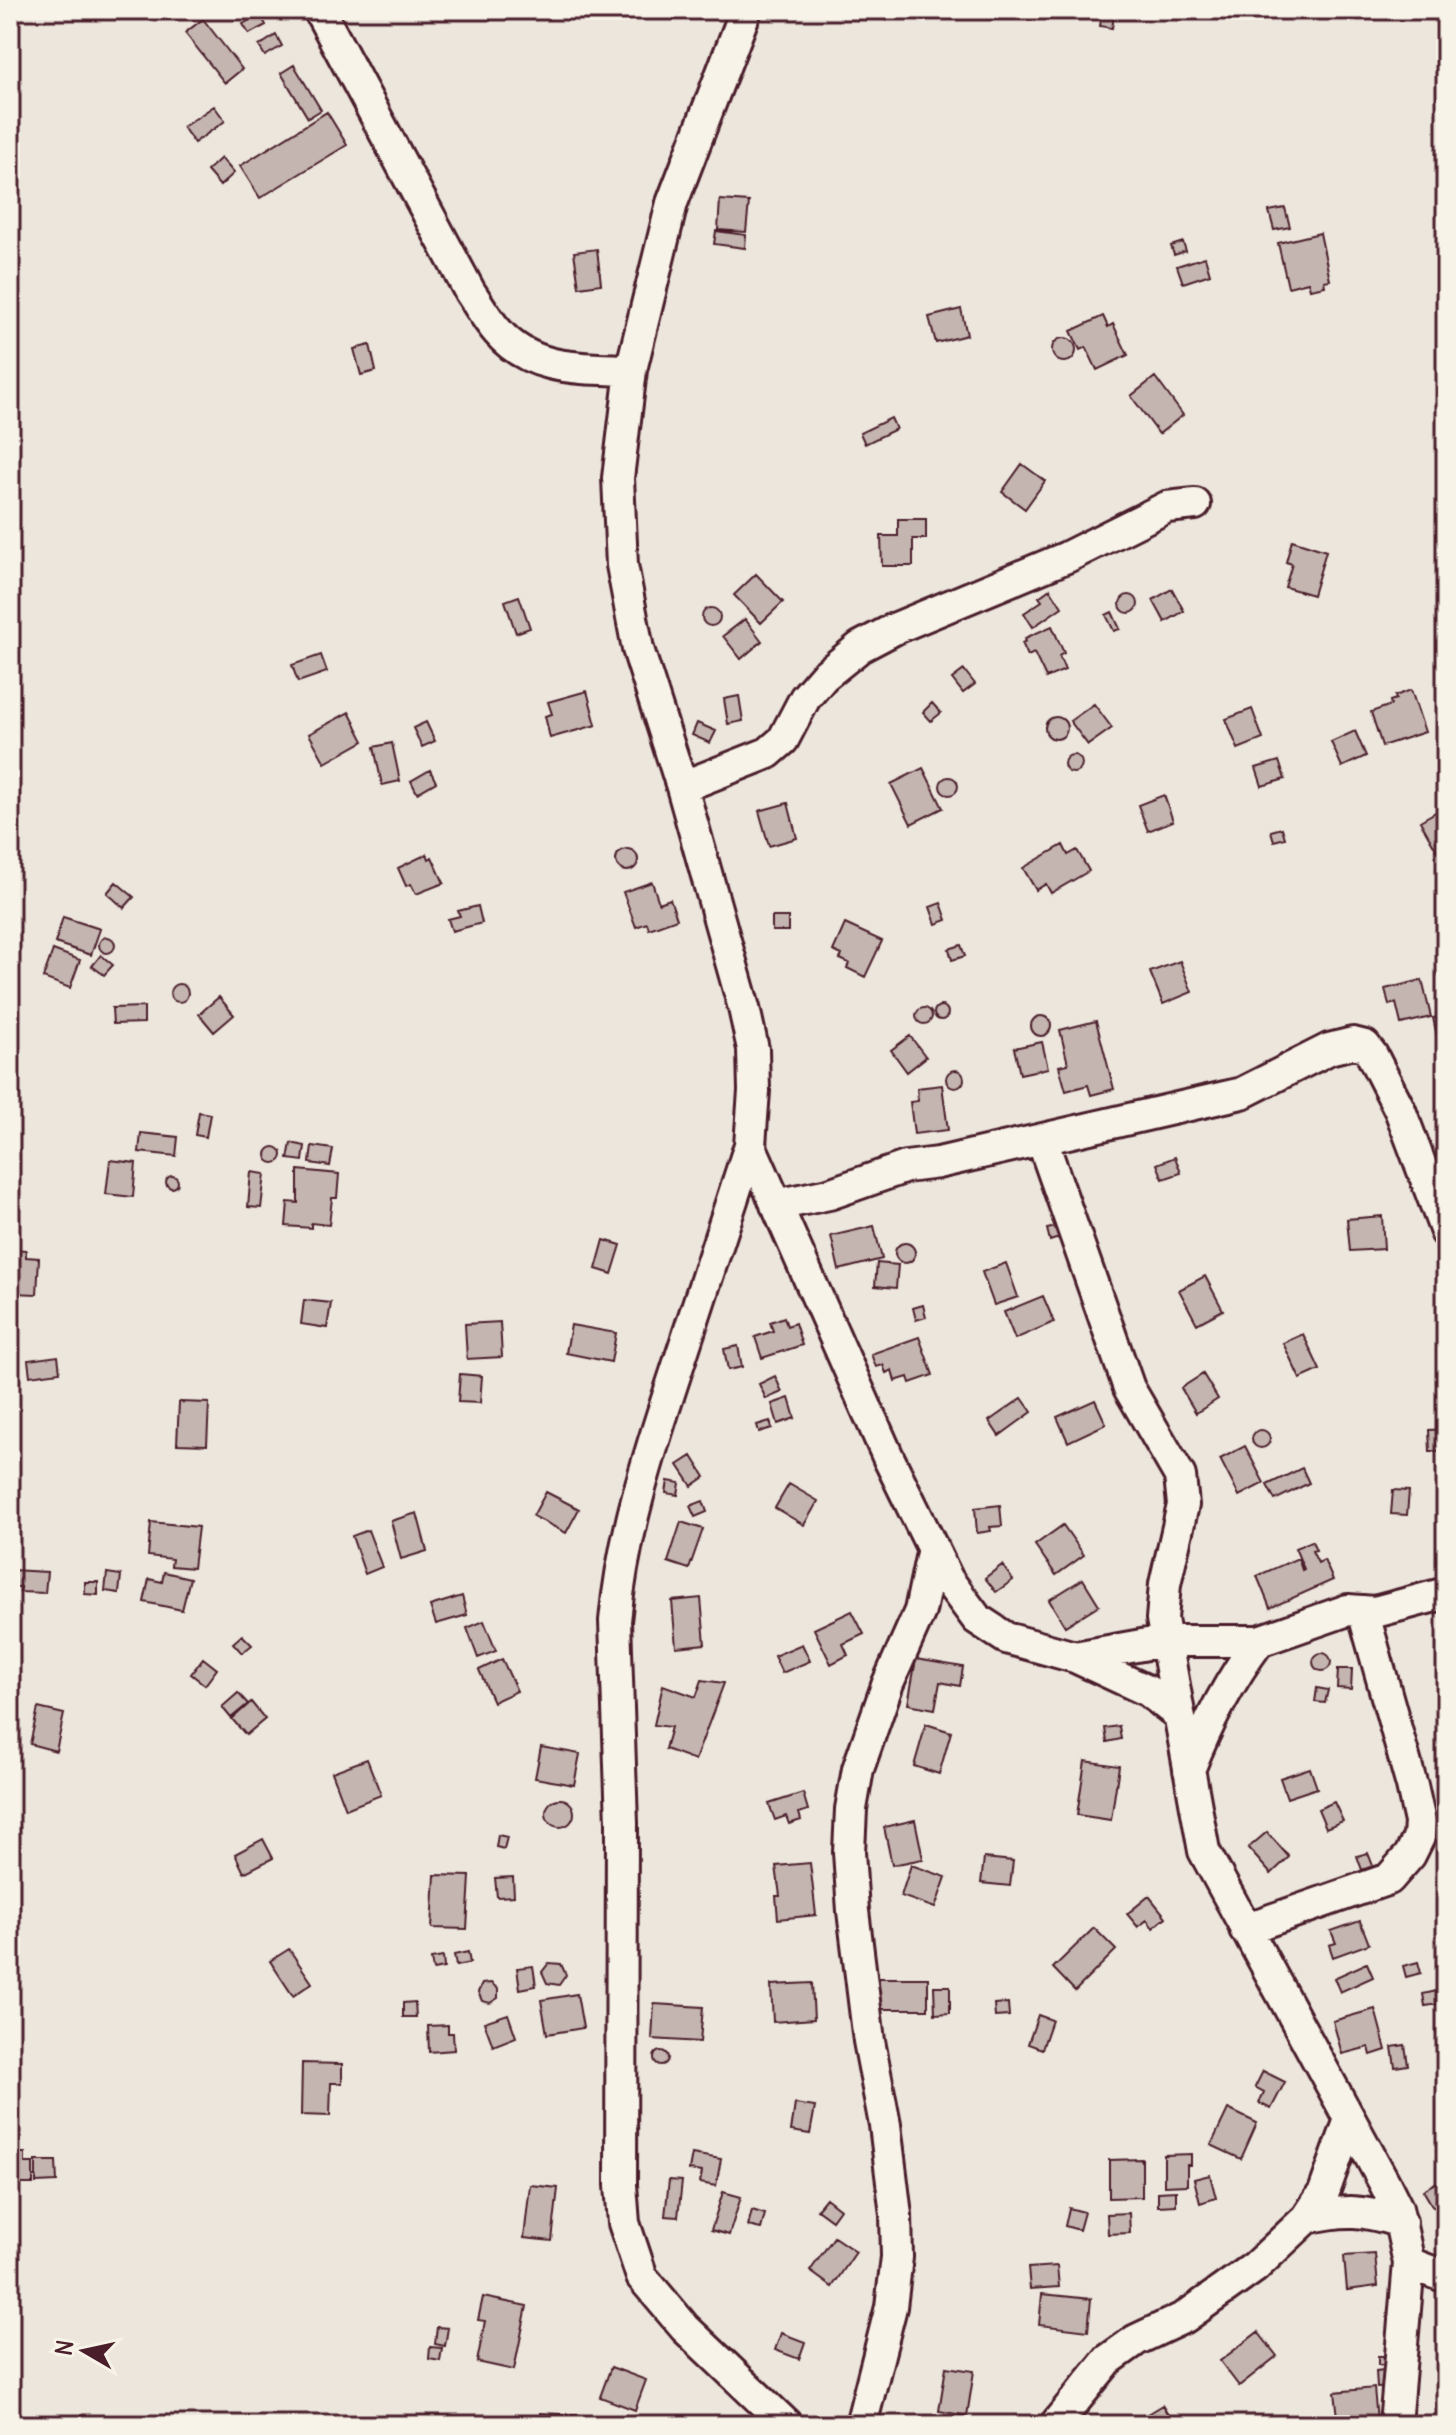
<svg xmlns="http://www.w3.org/2000/svg" width="1456" height="2435" viewBox="0 0 1456 2435" font-family="Delius,sans-serif">
	<style>
		.building { fill: #c4b5b0; stroke: #4a1f2b; stroke-width: 2 }
		.lines { fill: none; stroke-linecap: round; stroke-linejoin: round }
		.minor-casing { stroke: #4a1f2b; stroke-width: 36 }
		.minor { stroke: #f7f3e8; stroke-width: 30 }
	</style>
	<rect width="100%" height="100%" fill="#ece6dd"/>
	<filter id="ink" filterUnits="userSpaceOnUse"><feTurbulence type="fractalNoise" baseFrequency=".0125" numOctaves="2"/><feDisplacementMap in="SourceGraphic" scale="16" xChannelSelector="R" yChannelSelector="G"/><feConvolveMatrix kernelMatrix="1 2 1 2 8 2 1 2 1" color-interpolation-filters="sRGB"/></filter>
	<g filter="url(#ink)">
		<path class="building" d="M166 10H181L173 18Z
			M1102 13 1114 15 1112 28 1100 26Z
			M260 14 266 25 249 34 243 24Z
			M203 19 242 69 225 83 185 33Z
			M276 35 282 46 265 56 259 46Z
			M294 65 321 110 308 118 281 73Z
			M214 106 225 121 194 143 183 127Z
			M327 112 347 145 260 198 240 166Z
			M221 158 234 173 220 186 207 171Z
			M720 200 749 202 746 232 718 230Z
			M1285 208 1290 227 1274 230 1269 211Z
			M716 231 746 235 745 248 714 244Z
			M1320 233 1330 280 1324 281 1325 286 1310 289 1308 282 1288 287 1278 243Z
			M1183 242 1186 251 1174 255 1171 246Z
			M597 249 601 284 579 287 574 252Z
			M1205 257 1210 274 1183 283 1177 266Z
			M961 309 967 335 936 343 929 317Z
			M1103 316 1108 327 1113 324 1128 355 1097 370 1086 347 1080 350 1071 331Z
			M1052 350a12 12 0 1 1 24 0a12 12 0 1 1-24 0Z
			M370 345 376 371 361 375 354 349Z
			M1155 377 1183 415 1159 434 1131 396Z
			M891 418 896 429 865 444 860 433Z
			M1022 464 1045 481 1025 509 1002 492Z
			M898 519H926V539H913V566H882L881 536H898Z
			M1292 540 1326 551 1313 595 1285 587 1292 564 1286 562Z
			M756 574 783 602 761 623 734 595Z
			M1050 589 1062 607 1033 627 1024 613 1042 601 1039 597Z
			M1172 589 1184 611 1165 622 1153 600Z
			M1120 604a9 9 0 1 1 18 0a9 9 0 1 1-18 0Z
			M519 596 530 628 516 633 505 601Z
			M702 617a9 9 0 1 1 18 0a9 9 0 1 1-18 0Z
			M1112 612 1120 629 1114 631 1106 615Z
			M745 619 762 641 741 659 723 636Z
			M1052 626 1064 653 1059 656 1065 670 1046 678 1034 653 1028 656 1022 643 1026 641 1025 638Z
			M321 655 327 672 298 682 292 665Z
			M964 670 975 684 963 693 952 679Z
			M1411 690 1425 732 1382 746 1371 712 1391 705 1390 701 1396 699 1395 696Z
			M587 691 596 725 550 738 545 716 552 714 548 702Z
			M739 696 743 721 728 724 724 699Z
			M932 703 941 713 931 721 923 712Z
			M1094 704 1112 728 1088 745 1070 721Z
			M1252 709 1263 739 1238 749 1226 719Z
			M349 712 364 741 325 763 309 734Z
			M1045 728a11 11 0 1 1 22 0a11 11 0 1 1-22 0Z
			M426 722 435 741 422 747 413 728Z
			M697 723 716 731 710 743 692 735Z
			M1355 731 1366 756 1342 767 1331 742Z
			M392 743 400 781 382 785 374 747Z
			M1064 764a9 9 0 1 1 18 0a9 9 0 1 1-18 0Z
			M1279 761 1285 779 1262 786 1256 768Z
			M923 768 943 808 911 824 891 784Z
			M430 770 436 782 417 793 411 781Z
			M940 786a9 9 0 1 1 18 0a9 9 0 1 1-18 0Z
			M1164 795 1173 821 1148 831 1138 805Z
			M788 803 797 838 769 846 759 811Z
			M1446 806V846L1437 851 1420 821Z
			M1282 828 1285 838 1274 841 1271 831Z
			M1063 845 1068 855 1077 850 1089 871 1051 893 1046 884 1036 890 1023 868Z
			M616 860a11 11 0 1 1 22 0a11 11 0 1 1-22 0Z
			M427 854 429 859 432 857 444 883 416 894 411 884 406 886 398 868Z
			M116 882 134 897 124 908 107 893Z
			M652 882 659 903 670 899 677 919 649 929 647 923 636 927 623 892Z
			M941 903 947 920 936 924 930 907Z
			M478 906 482 923 452 931 448 919 460 916 458 911Z
			M63 917 100 929 91 955 55 943Z
			M772 917H788V931H772Z
			M845 924 882 941 865 977 847 968 849 963 840 959 842 955 833 951Z
			M99 945a8 8 0 1 1 16 0a8 8 0 1 1-16 0Z
			M961 945 965 956 952 960 949 949Z
			M53 950 80 960 70 988 43 978Z
			M101 955 113 965 104 975 92 966Z
			M1180 961 1192 992 1163 1004 1150 972Z
			M1446 970V990L1444 991 1438 973Z
			M1422 980 1431 1017 1401 1024 1396 1003 1389 1005 1385 989Z
			M170 993a9 9 0 1 1 18 0a9 9 0 1 1-18 0Z
			M219 997 234 1015 214 1032 199 1014Z
			M934 1013a7 7 0 1 1 14 0a7 7 0 1 1-14 0Z
			M144 1007V1023L113 1024 112 1008Z
			M916 1016a8 8 0 1 1 16 0a8 8 0 1 1-16 0Z
			M1446 1015V1044L1439 1045 1433 1018Z
			M1031 1026a10 10 0 1 1 20 0a10 10 0 1 1-20 0Z
			M1096 1021 1114 1089 1091 1095 1088 1085 1066 1091 1059 1066 1068 1064 1060 1030Z
			M910 1036 926 1057 907 1072 891 1050Z
			M1042 1042 1048 1068 1020 1074 1014 1048Z
			M946 1079a9 9 0 1 1 18 0a9 9 0 1 1-18 0Z
			M942 1085 948 1130 914 1134 910 1102 918 1101 917 1088Z
			M199 1112 210 1114 206 1137 195 1135Z
			M141 1133 178 1137 176 1156 139 1152Z
			M291 1143 305 1146 303 1161 288 1159Z
			M312 1146 333 1149 330 1166 310 1163Z
			M266 1155a8 8 0 1 1 16 0a8 8 0 1 1-16 0Z
			M1175 1157 1181 1173 1163 1179 1157 1164Z
			M110 1160 136 1163 133 1197 106 1194Z
			M298 1170 339 1174 337 1198H332L329 1225 311 1223V1228L286 1226 288 1202 298 1203Z
			M251 1172 265 1174 261 1208 248 1207Z
			M166 1182a6 6 0 1 1 12 0a6 6 0 1 1-12 0Z
			M1382 1216 1384 1249 1350 1251 1347 1219Z
			M874 1226 882 1259 839 1270 831 1236Z
			M1056 1227 1059 1238 1050 1241 1047 1229Z
			M604 1240 621 1245 612 1274 596 1269Z
			M895 1253a10 10 0 1 1 20 0a10 10 0 1 1-20 0Z
			M10 1249 26 1250V1257L39 1258 37 1294 13 1293V1299L10 1298Z
			M877 1263 898 1265 896 1288 875 1286Z
			M1006 1263 1018 1297 994 1305 982 1272Z
			M1205 1276 1223 1310 1197 1324 1179 1290Z
			M1043 1296 1054 1322 1015 1339 1004 1312Z
			M304 1300 331 1303 327 1328 301 1324Z
			M10 1302 16 1309V1315L10 1323Z
			M923 1305 926 1317 916 1320 913 1308Z
			M784 1317 787 1326 795 1323 802 1345 762 1358 755 1337 773 1331 770 1322Z
			M500 1322 502 1357 467 1359 465 1324Z
			M571 1325 616 1333 611 1362 566 1353Z
			M1303 1334 1320 1370 1300 1379 1283 1343Z
			M919 1337 933 1375 910 1383 908 1377 895 1381 892 1370 886 1373 883 1365 876 1367 871 1354Z
			M738 1346 742 1367 728 1370 724 1349Z
			M58 1356 60 1372 30 1376 28 1360Z
			M460 1374 482 1376 480 1403 458 1402Z
			M1203 1374 1218 1399 1196 1413 1181 1388Z
			M775 1376 782 1392 766 1399 759 1384Z
			M789 1398 795 1418 778 1424 772 1404Z
			M1022 1398 1032 1412 999 1436 989 1421Z
			M1095 1400 1106 1424 1068 1442 1057 1417Z
			M179 1402 209 1403 207 1445 177 1444Z
			M770 1421 772 1428 759 1432 757 1425Z
			M1446 1429V1451H1430L1429 1430Z
			M1252 1439a9 9 0 1 1 18 0a9 9 0 1 1-18 0Z
			M1245 1446 1264 1483 1239 1496 1220 1459Z
			M692 1456 705 1477 692 1486 678 1465Z
			M1302 1468 1309 1483 1275 1500 1267 1485Z
			M668 1481 680 1483 678 1495 666 1493Z
			M789 1484 818 1501 804 1525 775 1508Z
			M1393 1490 1409 1491 1407 1515 1391 1514Z
			M546 1492 579 1509 566 1533 533 1516Z
			M703 1501 707 1512 695 1517 690 1506Z
			M1000 1505 1002 1526 990 1527 991 1531 977 1533 975 1508Z
			M417 1513 427 1551 401 1559 391 1521Z
			M151 1522 198 1527 193 1568 171 1566 172 1559 148 1556Z
			M681 1522 703 1529 689 1569 668 1562Z
			M1063 1525 1084 1555 1056 1575 1035 1545Z
			M368 1530 382 1567 365 1574 352 1536Z
			M1312 1541 1316 1550 1312 1551 1318 1563 1324 1560 1333 1580 1270 1608 1257 1576 1298 1558 1302 1570 1304 1569 1295 1548Z
			M1002 1565 1013 1580 996 1592 985 1578Z
			M11 1570 47 1572 45 1593 20 1592 21 1587H11Z
			M164 1572 190 1578 182 1610 144 1602 149 1579 162 1582Z
			M107 1573 121 1575 119 1593 105 1591Z
			M1083 1579 1099 1605 1065 1626 1049 1600Z
			M85 1582H98V1595L85 1594Z
			M462 1596 467 1615 436 1624 430 1606Z
			M701 1598 705 1644 676 1647 672 1601Z
			M852 1611 864 1634 843 1644 848 1655 831 1664 814 1629Z
			M484 1621 496 1651 478 1658 467 1628Z
			M242 1635 252 1645 242 1653 233 1643Z
			M802 1644 810 1661 782 1673 774 1656Z
			M1313 1662a9 9 0 1 1 18 0a9 9 0 1 1-18 0Z
			M203 1658 217 1669 205 1685 191 1674Z
			M502 1659 517 1691 493 1702 479 1670Z
			M916 1659 963 1667 960 1686 940 1682 935 1709 908 1704Z
			M1338 1669H1352L1351 1689 1337 1688Z
			M702 1680 724 1683 695 1760 665 1749 671 1727 654 1725 663 1685 696 1697Z
			M1317 1688 1328 1690 1325 1703 1315 1702Z
			M238 1693 248 1704 231 1718 222 1707Z
			M251 1702 265 1719 246 1735 232 1719Z
			M38 1708 64 1714 56 1751 30 1744Z
			M926 1724 951 1732 939 1774 914 1766Z
			M1119 1726 1121 1739 1107 1742 1105 1728Z
			M541 1747 580 1754 574 1785 535 1778Z
			M367 1759 381 1795 346 1809 332 1772Z
			M1085 1761 1119 1766 1111 1820 1077 1815Z
			M1310 1768 1317 1788 1287 1798 1280 1778Z
			M803 1793 808 1810 799 1813 801 1820 789 1824 786 1816 775 1820 769 1804Z
			M546 1813a14 14 0 1 1 28 0a14 14 0 1 1-28 0Z
			M1334 1802 1343 1821 1326 1828 1318 1809Z
			M915 1820 923 1859 892 1865 884 1827Z
			M1267 1832 1289 1857 1271 1874 1248 1848Z
			M498 1835 507 1837 504 1849 496 1847Z
			M263 1839 273 1858 244 1873 235 1854Z
			M1368 1853 1373 1866 1362 1870 1357 1856Z
			M984 1858 1013 1861 1010 1886 981 1883Z
			M810 1863 816 1915 778 1919 776 1896H780L776 1866Z
			M911 1865 946 1877 935 1908 901 1896Z
			M435 1875 470 1876 467 1929 432 1928Z
			M513 1877 514 1896 497 1897 495 1878Z
			M1149 1896 1166 1917 1153 1928 1147 1920 1138 1927 1127 1914Z
			M1360 1921 1369 1944 1333 1957 1329 1945 1336 1943 1331 1931Z
			M1094 1928 1116 1950 1075 1991 1053 1968Z
			M289 1949 312 1983 293 1996 270 1961Z
			M468 1952 470 1963 456 1966 454 1955Z
			M443 1957 444 1968 433 1970 431 1959Z
			M1418 1962 1421 1973 1406 1977 1403 1966Z
			M549 1963 561 1964 566 1975 559 1985 547 1983 542 1972Z
			M1367 1963 1373 1977 1340 1992 1334 1978Z
			M533 1966 536 1986 520 1989 517 1968Z
			M879 1978H928V2009H879Z
			M491 1983 498 1989V1998L490 2003 482 2001 478 1992 482 1984Z
			M812 1983 814 2019 773 2022 771 1985Z
			M934 1986H950V2013L935 2014Z
			M1437 1991 1439 2004 1425 2006 1423 1994Z
			M577 1994 583 2028 547 2034 541 2000Z
			M415 2002 416 2017H403V2003Z
			M1008 2003 1009 2016 995 2017 994 2004Z
			M654 2004 703 2007 700 2042 652 2039Z
			M1375 2009 1386 2050 1371 2055 1369 2047 1342 2054 1333 2021Z
			M508 2014 516 2037 493 2046 484 2022Z
			M1038 2015 1052 2020 1042 2049 1028 2044Z
			M448 2025V2033H453L454 2050 429 2052 428 2026Z
			M1405 2045 1408 2065 1395 2067 1392 2047Z
			M654 2058a7 7 0 1 1 14 0a7 7 0 1 1-14 0Z
			M302 2063 342 2064V2083H331L330 2116 301 2115Z
			M1263 2071 1285 2082 1271 2109 1259 2103 1264 2092 1255 2087Z
			M795 2104 815 2107 810 2134 791 2131Z
			M1228 2109 1257 2123 1241 2159 1211 2145Z
			M10 2153H25V2163H33V2184H10Z
			M692 2154 721 2159 716 2186 700 2183 702 2172 689 2170Z
			M1191 2154V2165H1187V2185L1164 2186V2155Z
			M1142 2159V2197L1109 2198V2160Z
			M36 2161H56L57 2182 36 2183Z
			M1210 2175 1216 2198 1200 2203 1194 2179Z
			M1446 2177V2199L1433 2207 1423 2190Z
			M669 2180 682 2181 678 2217 665 2216Z
			M530 2185 558 2188 552 2241 524 2238Z
			M1176 2191V2205L1158 2206V2192Z
			M723 2192 741 2197 729 2235 711 2230Z
			M826 2198 840 2209 832 2220 817 2209Z
			M1069 2208 1084 2212 1079 2230 1065 2226Z
			M752 2210 765 2214 761 2229 748 2226Z
			M1129 2213 1130 2233 1108 2234 1107 2214Z
			M834 2237 856 2252 832 2287 810 2271Z
			M1375 2254 1378 2286 1347 2290 1344 2256Z
			M1057 2266 1059 2287 1030 2289 1028 2268Z
			M1042 2294 1091 2299 1088 2331 1039 2325Z
			M483 2297 527 2306 514 2370 477 2362 485 2321 478 2320Z
			M437 2327 448 2328 445 2346 435 2344Z
			M1258 2332 1277 2356 1239 2386 1220 2361Z
			M781 2333 805 2342 799 2359 775 2350Z
			M430 2347 442 2348 440 2361 429 2359Z
			M1378 2356H1390V2365H1378Z
			M611 2367 646 2380 635 2410 600 2397Z
			M946 2367 974 2371 967 2416 939 2411Z
			M1392 2369 1394 2387 1377 2388 1376 2371Z
			M1374 2388 1377 2421 1339 2425 1335 2392Z
			M1162 2405 1173 2423 1136 2425 1134 2422Z
			M540 2413 579 2415V2425H540Z"/>
		<g class="lines">
			<defs>
				<path id="minor" d="M319 10 470 292C479 305 487 320 498 332 532 372 583 368 631 370
					M746 10 672 203 631 370 618 478 622 565 638 649 682 787 744 1008 753 1049 754 1091 750 1145C725 1220 701 1296 676 1372 649 1454 623 1534 615 1621L622 1823 621 2185 624 2223 642 2277 685 2328 787 2425
					M682 787 768 753 783 740 805 698 824 676 860 647 896 628 1067 557 1167 507 1195 504
					M1042 1140 1129 1388 1180 1476 1183 1505 1165 1584 1162 1619 1204 1851 1384 2182 1397 2208 1409 2263 1395 2425
					M750 1145 888 1457 948 1580 977 1619 1006 1638 1075 1657 1164 1641H1259L1348 1610 1375 1612 1446 1593
					M776 1205 829 1194 906 1167 938 1163 1242 1093 1329 1049 1353 1043 1365 1046 1372 1055 1400 1110 1446 1232
					M1075 1657 1148 1691 1179 1715
					M1189 1770C1207 1724 1230 1680 1259 1641
					M1245 1929 1389 1879 1410 1855 1419 1837 1420 1822 1412 1786 1363 1611
					M1307 2218C1345 2209 1363 2210 1401 2222
					M1409 2263 1446 2277
					M861 2425 891 2307 897 2257 896 2215 885 2125 869 2041 853 1911 849 1852 851 1809 858 1769 888 1683 920 1611 933 1548
					M1055 2425 1108 2360 1136 2340 1185 2317 1255 2267 1307 2218 1324 2192 1349 2122"/>
			</defs>
			<use href="#minor" class="minor-casing"/>
			<use href="#minor" class="minor"/>
		</g>
	</g>
	<rect width="1456" height="2435" fill="none" stroke="#f7f3e8" stroke-width="40"/>
	<rect x="20" y="20" width="1416" height="2395" fill="none" stroke="#4a1f2b" stroke-width="3" filter="url(#ink)"/>
	<g transform="translate(84 2351) rotate(279)" stroke="#f7f3e8" stroke-width="6" paint-order="stroke">
	<path d="M0-6L14 30L0 20L-14 30Z" fill="#4a1f2b"/>
	<text y="-12" font-size="22" font-weight="bold" text-anchor="middle" fill="#4a1f2b">N</text>
	</g>
</svg>
